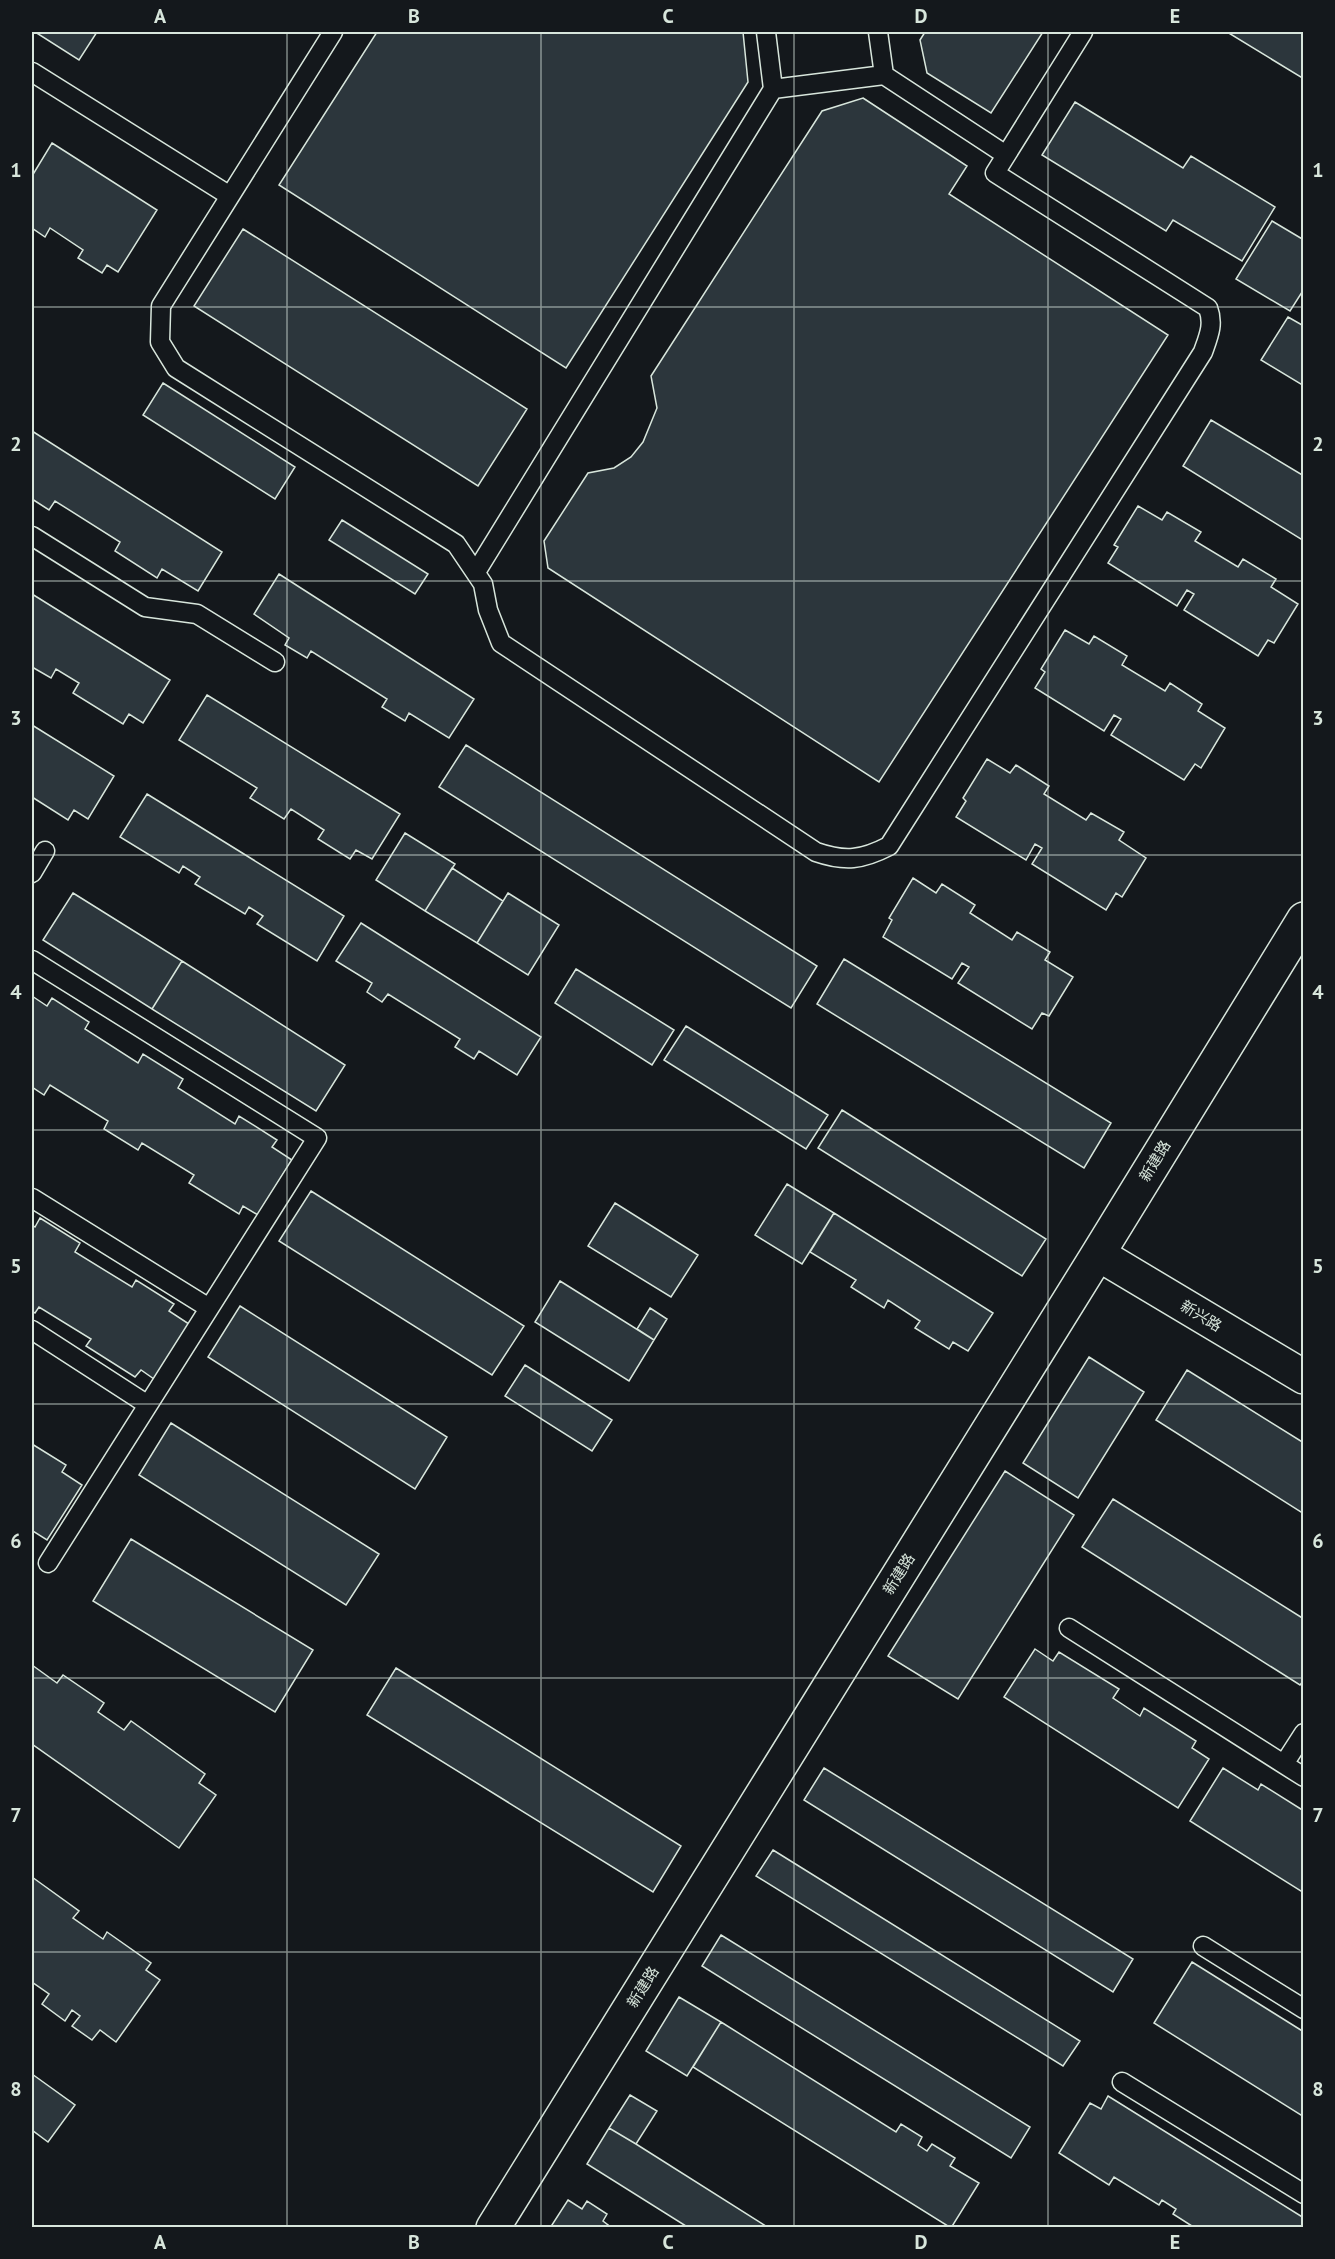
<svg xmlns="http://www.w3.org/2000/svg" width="1335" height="2259" viewBox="0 0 1335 2259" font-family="'PT Sans','Noto Sans SC',sans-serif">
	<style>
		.building { fill: #2c363c; stroke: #d8e6dc; stroke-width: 1.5 }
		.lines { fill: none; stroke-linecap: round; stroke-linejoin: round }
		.service-casing { stroke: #d8e6dc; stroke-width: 21 }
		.minor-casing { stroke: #d8e6dc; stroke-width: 36 }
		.service { stroke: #14181c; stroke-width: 18 }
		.minor { stroke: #14181c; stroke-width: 33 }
		.grid { fill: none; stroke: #d8e6dc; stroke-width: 1.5; stroke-opacity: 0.55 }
		.labels { text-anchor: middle; stroke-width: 4.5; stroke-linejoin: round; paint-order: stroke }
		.street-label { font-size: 15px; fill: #d8e6dc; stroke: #14181c }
		.neatline { fill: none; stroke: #d8e6dc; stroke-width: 2 }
		.grid-label { font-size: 20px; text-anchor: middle; font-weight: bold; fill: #d8e6dc }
	</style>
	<rect width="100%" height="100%" fill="#14181c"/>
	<path class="building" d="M35 32H97L79 60Z
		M377 32H743L748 82 566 368 279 185Z
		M925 32H1043L991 113 927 73 920 40Z
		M1227 32H1304V79Z
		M863 98 967 166 949 194 1168 335 879 782 548 568 544 541 588 473 614 468 631 457 643 442 657 408 651 376 822 111Z
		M1075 102 1183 168 1191 156 1275 207 1242 261 1173 220 1166 231 1042 155Z
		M52 143 157 210 118 272 107 265 102 273 78 258 83 250 50 228 45 237 32 228V176Z
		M1272 221 1304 240V289L1290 311 1236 279Z
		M243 229 527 409 478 486 194 306Z
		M1288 317 1302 325 1304 323V386L1261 360Z
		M163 383 295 467 275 499 143 415Z
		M1211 420 1304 476V541L1183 466Z
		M32 431 222 552 198 591 162 569 157 578 115 551 120 542 55 501 49 510 32 499Z
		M1138 506 1162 520 1167 512 1201 532 1195 541 1238 567 1243 559 1276 579 1271 587 1298 604 1274 643 1268 640 1258 656 1184 610 1194 594 1187 590 1177 606 1108 563 1118 547 1114 545Z
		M342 520 428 574 415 594 329 540Z
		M279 574 474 699 449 738 409 713 405 721 382 707 387 699 311 651 307 658 285 645 289 638 254 614Z
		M32 594 170 680 143 723 129 714 123 724 73 693 79 683 56 669 51 678 32 667Z
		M1065 630 1089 644 1094 636 1127 656 1122 665 1165 691 1170 683 1202 704 1198 711 1225 728 1201 768 1195 764 1184 780 1111 735 1121 719 1114 715 1104 731 1035 688 1045 672 1041 669Z
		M207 695 400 814 372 859 356 850 350 859 318 839 324 830 291 809 284 819 250 798 257 788 179 740Z
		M32 725 114 776 88 819 74 810 68 820 32 797Z
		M466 745 817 966 791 1008 439 787Z
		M987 759 1010 773 1016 765 1049 786 1044 794 1086 820 1091 813 1124 832 1119 840 1146 858 1122 897 1116 893 1106 910 1032 864 1042 848 1035 844 1026 860 956 817 966 801 963 798Z
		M147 794 344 916 317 961 257 924 263 916 249 907 245 914 195 884 200 877 183 866 179 873 120 837Z
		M405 833 455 864 425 911 376 880Z
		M452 868 503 901 477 943 425 911Z
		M913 878 936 893 942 884 975 905 970 913 1012 940 1017 932 1050 952 1045 960 1073 977 1049 1016 1042 1013 1032 1029 958 983 969 967 962 963 952 979 883 937 892 920 889 918Z
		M73 893 182 961 152 1009 43 940Z
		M508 893 559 925 528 975 477 943Z
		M361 923 541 1037 517 1075 479 1051 474 1059 455 1047 460 1039 388 994 382 1002 367 992 372 983 336 961Z
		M844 959 1111 1123 1084 1168 817 1004Z
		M182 961 345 1065 316 1111 152 1009Z
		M576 969 674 1030 652 1065 555 1003Z
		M32 996 47 1006 52 998 89 1022 85 1029 138 1063 143 1054 183 1079 178 1088 235 1124 239 1116 277 1140 272 1147 292 1160 258 1215 243 1206 239 1214 189 1183 194 1175 142 1143 138 1150 104 1129 108 1121 50 1085 44 1095 32 1087Z
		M686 1026 828 1115 806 1149 664 1060Z
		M842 1110 1046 1239 1022 1276 818 1148Z
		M787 1184 834 1213 802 1264 755 1235Z
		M311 1191 524 1326 492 1375 279 1241Z
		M615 1203 698 1255 671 1297 588 1246Z
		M834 1213 993 1313 968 1351 953 1342 949 1349 915 1328 920 1321 888 1300 884 1308 851 1287 856 1280 810 1252Z
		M40 1218 80 1243 75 1252 132 1287 136 1280 174 1304 169 1311 189 1324 154 1379 141 1370 135 1377 86 1346 91 1339 39 1307 35 1313 32 1311V1225L35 1227Z
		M560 1281 654 1340 629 1381 535 1322Z
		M240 1306 447 1437 415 1489 208 1357Z
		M650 1308 667 1319 654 1340 637 1329Z
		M1089 1357 1144 1392 1078 1498 1023 1463Z
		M525 1365 612 1420 592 1451 505 1396Z
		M1187 1370 1304 1443V1514L1156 1420Z
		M171 1423 379 1554 346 1605 139 1475Z
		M32 1444 66 1465 62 1472 82 1485 47 1540 33 1531 32 1533Z
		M1005 1471 1074 1515 958 1699 888 1656Z
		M1113 1499 1304 1619V1680L1300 1685 1082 1547Z
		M131 1539 313 1650 275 1712 93 1601Z
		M1035 1649 1053 1661 1059 1652 1119 1689 1113 1698 1140 1716 1144 1708 1196 1741 1192 1748 1209 1759 1178 1808 1004 1697Z
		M32 1665 57 1683 63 1675 104 1703 98 1712 124 1730 131 1721 205 1774 199 1783 216 1795 179 1848 32 1744Z
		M396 1668 681 1846 653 1892 367 1715Z
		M824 1768 1133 1959 1113 1992 804 1800Z
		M1223 1768 1258 1790 1261 1784 1304 1811V1893L1190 1821Z
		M773 1850 1080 2041 1063 2066 756 1876Z
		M32 1877 79 1911 73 1918 103 1939 107 1932 151 1963 146 1970 160 1980 116 2042 100 2030 92 2040 72 2026 80 2016 72 2010 65 2021 42 2004 49 1994 32 1982Z
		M721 1935 1030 2127 1011 2158 702 1966Z
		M1192 1962 1304 2032V2117L1154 2023Z
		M679 1997 721 2022 687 2076 646 2051Z
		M721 2022 896 2132 901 2124 922 2137 918 2145 927 2151 932 2144 955 2158 950 2166 979 2183 951 2228 693 2067Z
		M32 2074 75 2105 48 2142 32 2130Z
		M630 2095 657 2111 636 2144 609 2128Z
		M1108 2096 1304 2218V2228H1195L1173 2214 1176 2209 1162 2200 1159 2205 1114 2177 1109 2185 1059 2153 1090 2103 1101 2109Z
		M609 2128 636 2144 769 2228H689L587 2164Z
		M568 2200 582 2209 587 2201 607 2214 603 2221 612 2228H550Z"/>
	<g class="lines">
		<defs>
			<path id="service" d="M333 32 161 306 160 342 176 368 456 544 483 584 488 610 501 643 816 852C845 862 862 860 889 846L1203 352C1209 335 1214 324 1208 308L995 173 1083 32
				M32 72 230 196
				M884 75 1006 155
				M773 89 884 75 878 32
				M32 536 145 607 197 614 275 662
				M476 572 773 89 766 32
				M32 873 45 851
				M32 960 317 1138 48 1563
				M32 1198 209 1308
				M32 1330 148 1405
				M1069 1628 1304 1777
				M1284 1764 1304 1733
				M1203 1946 1304 2009
				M1122 2082 1304 2194"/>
			<path id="minor" d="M1098 1254 1304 1377
				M493 2228 1098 1254 1304 919"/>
		</defs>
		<use href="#service" class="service-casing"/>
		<use href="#minor" class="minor-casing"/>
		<use href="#service" class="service"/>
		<use href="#minor" class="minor"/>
	</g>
	<path class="grid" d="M287 32V2228M541 32V2228M794 32V2228M1048 32V2228M32 307H1304M32 581H1304M32 855H1304M32 1130H1304M32 1404H1304M32 1678H1304M32 1952H1304"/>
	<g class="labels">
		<g class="street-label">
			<text transform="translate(1155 1161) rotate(-59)" y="5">新建路</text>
			<text transform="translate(1201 1316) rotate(31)" y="5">新兴路</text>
			<text transform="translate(899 1574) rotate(-58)" y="5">新建路</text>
			<text transform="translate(643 1987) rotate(-58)" y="5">新建路</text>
		</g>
	</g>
	<rect width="1335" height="2259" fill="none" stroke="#14181c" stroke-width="66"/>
	<rect x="33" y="33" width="1269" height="2193" class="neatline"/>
	<g class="grid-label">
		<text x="160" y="23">A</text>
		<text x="414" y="23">B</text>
		<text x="668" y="23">C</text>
		<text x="921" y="23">D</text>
		<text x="1175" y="23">E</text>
		<text x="16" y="177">1</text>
		<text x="1318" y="177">1</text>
		<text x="16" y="451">2</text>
		<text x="1318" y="451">2</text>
		<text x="16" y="725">3</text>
		<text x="1318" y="725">3</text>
		<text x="16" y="999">4</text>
		<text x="1318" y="999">4</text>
		<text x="16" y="1273">5</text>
		<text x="1318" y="1273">5</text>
		<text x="16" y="1548">6</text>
		<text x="1318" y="1548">6</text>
		<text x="16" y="1822">7</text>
		<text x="1318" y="1822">7</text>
		<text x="16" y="2096">8</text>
		<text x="1318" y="2096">8</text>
		<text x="160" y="2249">A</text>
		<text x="414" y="2249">B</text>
		<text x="668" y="2249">C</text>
		<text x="921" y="2249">D</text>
		<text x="1175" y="2249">E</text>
	</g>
</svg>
